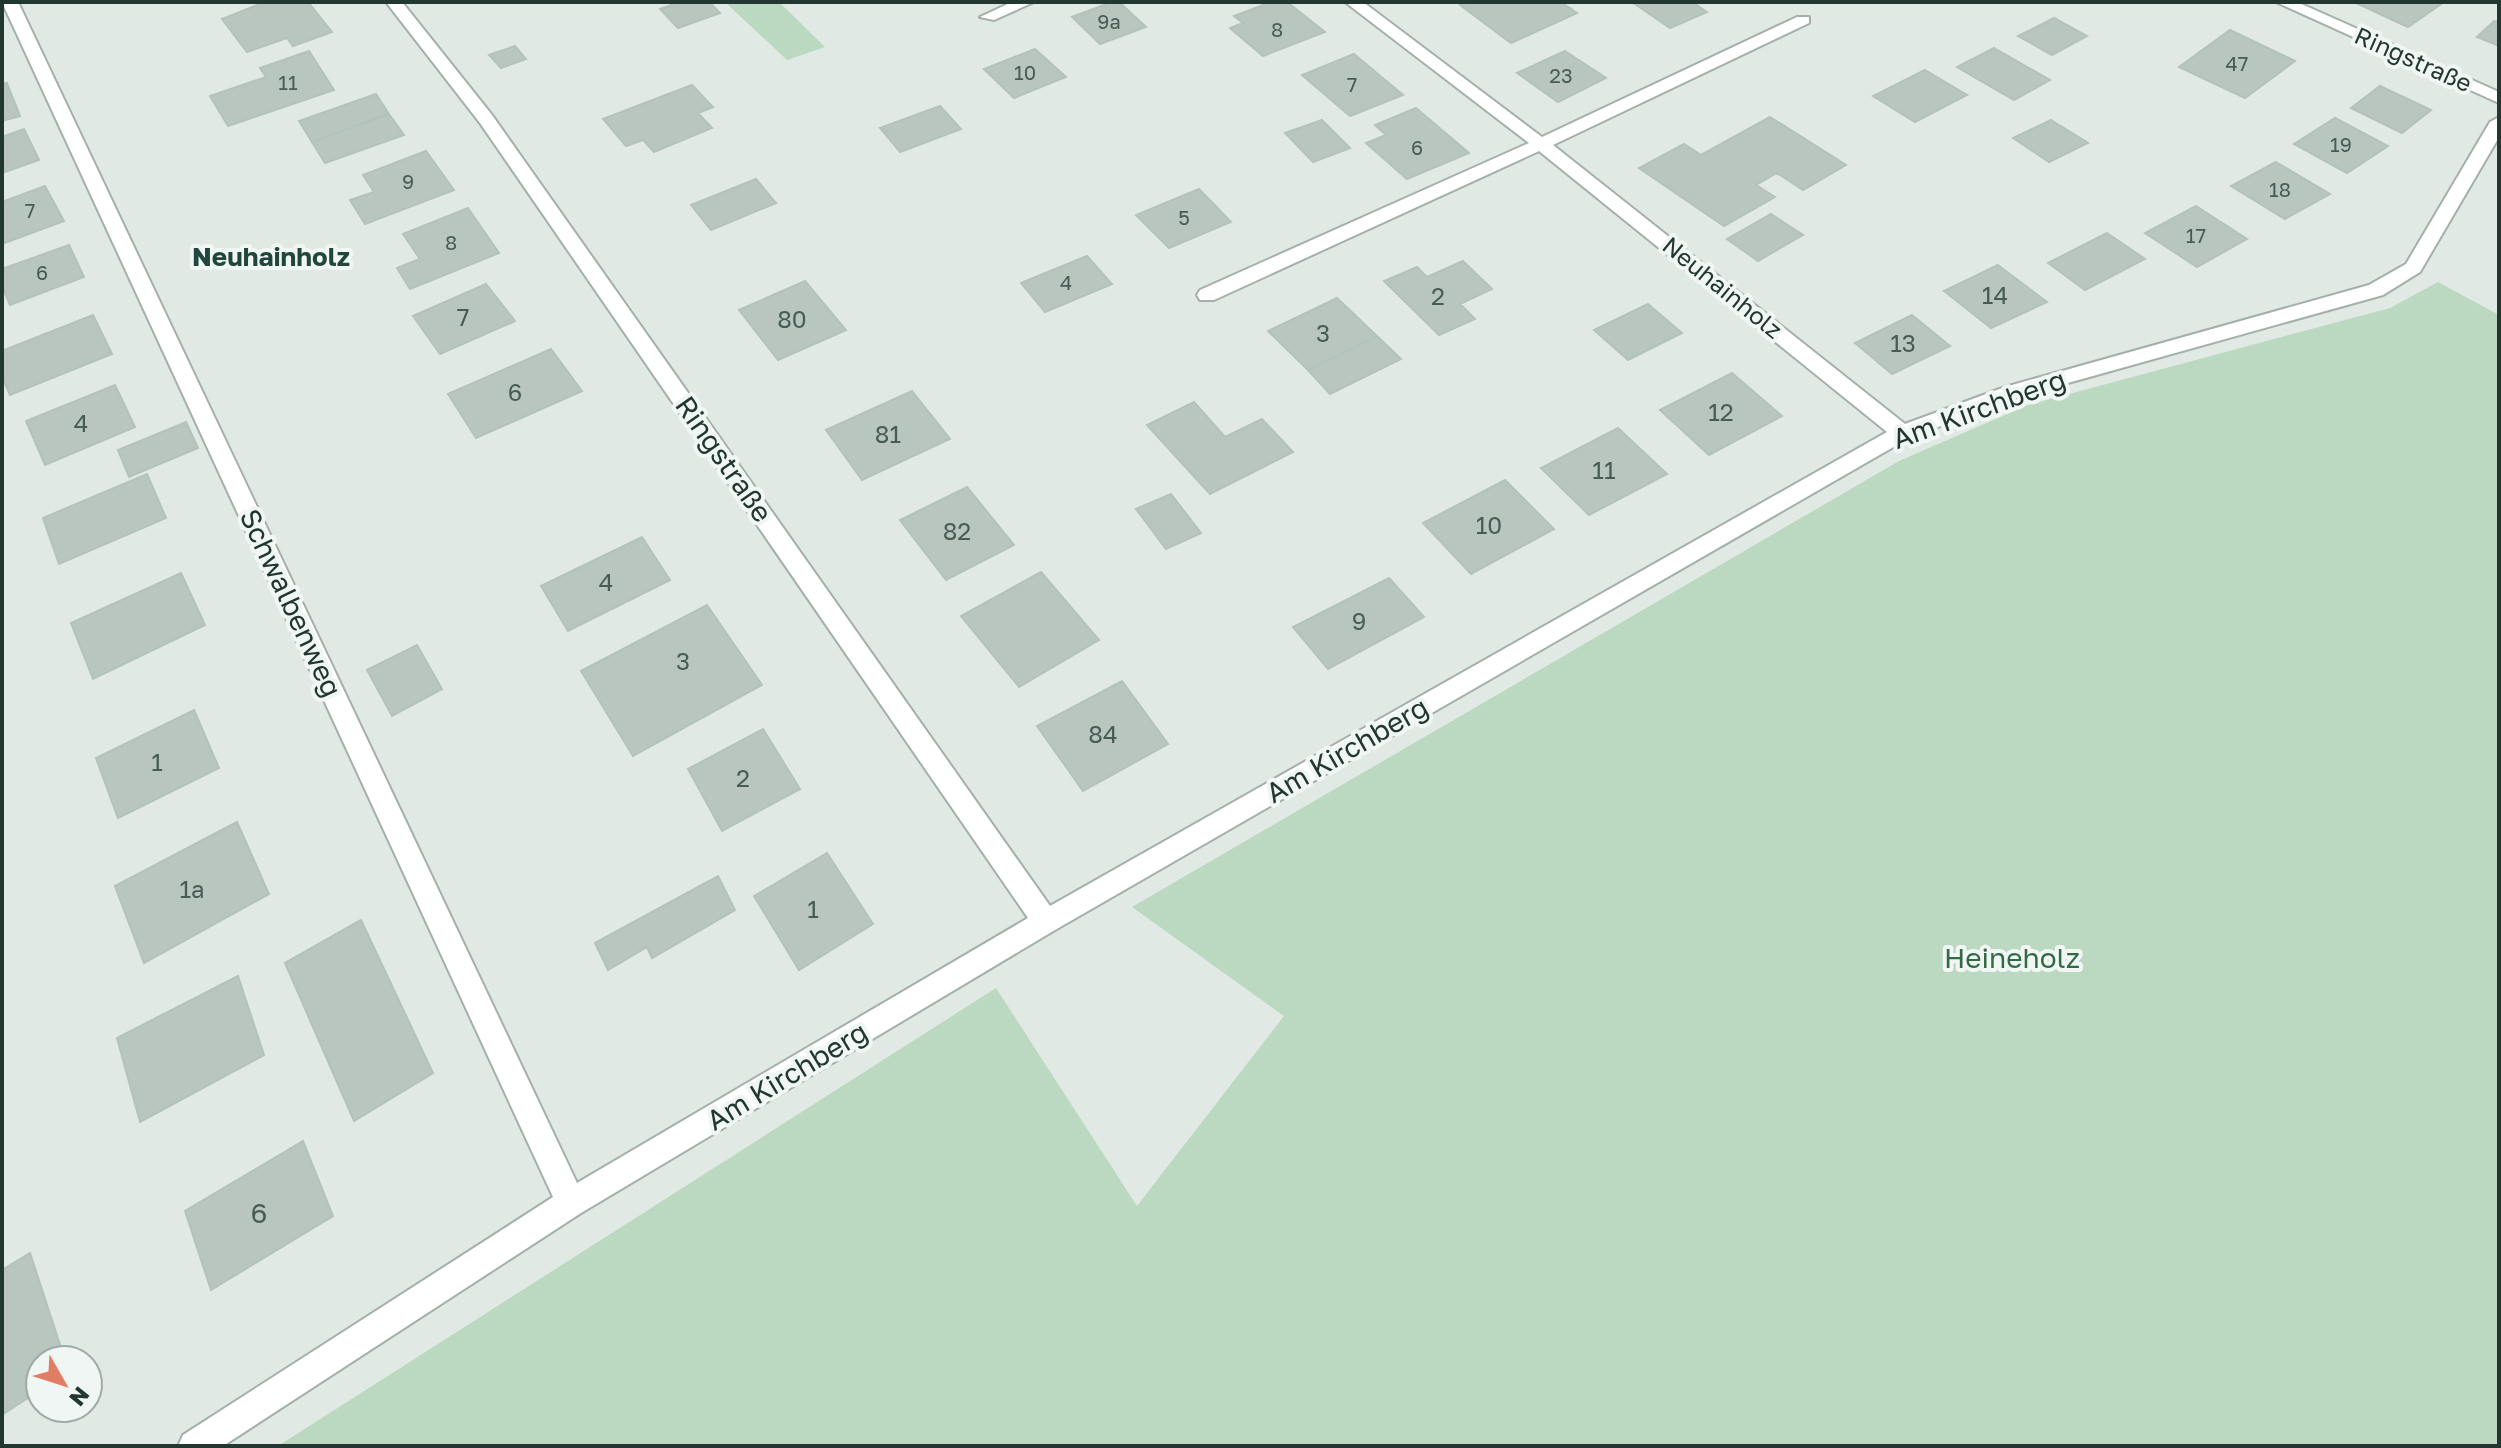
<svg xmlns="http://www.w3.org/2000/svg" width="2501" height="1448" viewBox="0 0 2501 1448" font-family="'Golos Text',sans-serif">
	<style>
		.green { fill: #bbd8c1 }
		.building { fill: #b9c6c0; stroke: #b3c2bb; stroke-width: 2 }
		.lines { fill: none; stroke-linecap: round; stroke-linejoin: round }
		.minor-casing { stroke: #a4b0ab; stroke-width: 4 }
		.minor { fill: #fff; fill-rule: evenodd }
		.labels { text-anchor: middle; stroke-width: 8; stroke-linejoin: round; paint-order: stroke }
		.far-number-label { font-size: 20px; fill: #485b55 }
		.far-street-label { font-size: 24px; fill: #233731; stroke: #f0f6f3 }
		.number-label { font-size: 24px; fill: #485b55 }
		.far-neighbourhood-label { font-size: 26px; font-weight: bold; fill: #21473c; stroke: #f0f6f3 }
		.street-label { font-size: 28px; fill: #233731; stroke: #f0f6f3 }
		.park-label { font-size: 28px; fill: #326a44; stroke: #f0f6f3 }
		.near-number-label { font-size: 28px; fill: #485b55 }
	</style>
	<rect width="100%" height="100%" fill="#e0e9e4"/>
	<path class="green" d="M725 2H779L825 47 787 60Z
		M2438 282 2499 315V1446H278L996 988 1137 1206 1284 1016 1132 907 1899 461 2028 405 2390 308Z"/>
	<path class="building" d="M265 2H308L332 32 293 46 287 38 247 52 222 19Z
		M680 2H709L720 13 678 28 660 9Z
		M1112 2H1119L1146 27 1100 44 1072 17Z
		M1271 2H1287L1325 32 1263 56 1230 28 1243 23 1234 16Z
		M1467 2H1561L1577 13 1511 43 1460 5Z
		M1632 2H1692L1707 12 1670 28Z
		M2354 2H2444L2408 27Z
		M2054 18 2087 36 2052 55 2018 36Z
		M2494 21 2499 22V46L2477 37Z
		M2230 30 2295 61 2245 98 2179 67Z
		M515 46 526 59 501 68 489 55Z
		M1994 48 2050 80 2014 100 1957 67Z
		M1035 49 1066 77 1014 98 984 69Z
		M309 51 334 90 228 126 210 96 266 77 260 68Z
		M1565 51 1606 78 1558 102 1517 73Z
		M1354 54 1403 95 1350 116 1302 75Z
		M1925 70 1967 95 1915 122 1873 96Z
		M7 83 20 116 2 121V84Z
		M692 85 713 107 698 113 712 128 654 152 643 140 626 146 603 119Z
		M2380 86 2431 110 2402 133 2351 108Z
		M376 94 389 114 312 142 299 121Z
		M940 106 961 129 900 152 880 128Z
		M1416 108 1469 153 1407 179 1366 143 1386 135 1375 125Z
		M389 114 404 135 325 163 312 142Z
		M1770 117 1846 165 1803 190 1777 173 1756 185 1775 197 1724 226 1639 168 1684 144 1701 155Z
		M2335 118 2388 146 2347 173 2294 144Z
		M1322 120 1350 148 1313 162 1285 133Z
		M2051 120 2088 143 2049 162 2013 138Z
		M24 129 39 160 2 173V137Z
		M426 151 454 190 365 224 350 200 374 192 363 175Z
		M2276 162 2330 194 2285 219 2231 186Z
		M756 179 776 203 711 230 691 205Z
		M45 186 64 221 2 244V202Z
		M1199 189 1231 222 1169 248 1136 215Z
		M2196 206 2247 239 2197 267 2145 233Z
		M468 208 499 253 410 289 397 268 420 259 403 234Z
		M1771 214 1803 235 1758 261 1727 239Z
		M2107 233 2145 259 2085 290 2048 263Z
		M69 245 84 277 10 305 2 286V269Z
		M1087 256 1112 284 1045 312 1021 283Z
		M1463 261 1492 289 1460 304 1475 319 1439 335 1384 281 1417 267 1427 277Z
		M1998 265 2047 302 1991 328 1944 291Z
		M805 281 846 330 778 360 739 310Z
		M486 284 515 321 440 354 413 316Z
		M1337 298 1377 336 1308 370 1268 331Z
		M1648 304 1682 333 1628 360 1594 330Z
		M93 315 112 354 10 395 2 377V351Z
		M1912 315 1950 346 1892 374 1855 343Z
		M1377 336 1401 359 1330 394 1308 370Z
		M551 349 582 391 476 438 448 394Z
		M1732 373 1782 416 1709 455 1660 410Z
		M115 385 135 427 45 465 26 421Z
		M912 391 950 439 862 480 826 430Z
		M1194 402 1225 437 1262 419 1293 452 1210 494 1147 425Z
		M186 422 198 448 129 477 118 450Z
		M1618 428 1667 474 1589 515 1541 468Z
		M147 474 166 518 59 564 43 518Z
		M1505 480 1554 529 1471 574 1423 523Z
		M967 487 1014 545 946 580 900 520Z
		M1171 494 1201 533 1166 549 1136 509Z
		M642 537 670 580 568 631 541 586Z
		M1041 572 1099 640 1019 687 961 616Z
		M181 573 205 625 93 679 71 623Z
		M1389 578 1424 617 1328 669 1293 627Z
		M707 605 762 685 633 756 581 671Z
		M417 645 442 689 392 716 367 670Z
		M1122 681 1168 744 1083 791 1037 726Z
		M194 710 219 768 118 818 96 758Z
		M763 729 800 789 722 831 688 769Z
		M237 822 269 894 144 963 115 886Z
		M827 853 873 924 799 970 754 896Z
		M718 876 735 910 652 958 647 947 608 970 595 943Z
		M361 920 433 1073 354 1121 285 963Z
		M238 976 264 1055 140 1122 117 1038Z
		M303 1141 333 1216 211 1290 185 1211Z
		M30 1253 65 1360H40V1390L2 1415V1270Z"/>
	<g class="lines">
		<defs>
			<path id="minor" d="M2 2H18L577 1183 1028 918 480 123 386 2H402L492 115 1050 906 1887 432 1539 151 1214 300H1200L1197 295 1200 290 1529 143 1345 2H1363L1542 137 1797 17H1809V23L1553 145 1905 424 2005 387 2369 285 2406 264 2490 122 2499 117V137L2420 272 2383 295 2018 397 1909 438 1055 930 581 1213 223 1446H178L183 1435 553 1197Z
				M1012 2H1034L994 20 980 17Z
				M2276 2H2297L2499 92V103Z"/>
		</defs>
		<use href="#minor" class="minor-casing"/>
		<use href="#minor" class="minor"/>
	</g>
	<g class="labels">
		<g class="far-number-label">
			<text x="1109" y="29">9a</text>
			<text x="1277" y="37">8</text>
			<text x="2237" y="71">47</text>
			<text x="1025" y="80">10</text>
			<text x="1561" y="83">23</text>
			<text x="288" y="90">11</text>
			<text x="1352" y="92">7</text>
			<text x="2341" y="152">19</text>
			<text x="1417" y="155">6</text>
			<text x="408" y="189">9</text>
			<text x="2280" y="197">18</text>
			<text x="30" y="218">7</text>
			<text x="1184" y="225">5</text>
			<text x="2196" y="243">17</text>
			<text x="451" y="250">8</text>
			<text x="42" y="280">6</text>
			<text x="1066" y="290">4</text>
		</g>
		<g class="far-street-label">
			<text transform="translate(2413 60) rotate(24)" y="8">Ringstraße</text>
			<text transform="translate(1722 288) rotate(39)" y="8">Neuhainholz</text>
		</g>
		<g class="number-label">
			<text x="1995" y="304">14</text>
			<text x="1438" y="305">2</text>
			<text x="463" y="326">7</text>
			<text x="792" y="328">80</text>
			<text x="1323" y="342">3</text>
			<text x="1903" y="352">13</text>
			<text x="515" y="401">6</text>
			<text x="1721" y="421">12</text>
			<text x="81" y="432">4</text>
			<text x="888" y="443">81</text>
			<text x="1604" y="479">11</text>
			<text x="1489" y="534">10</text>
			<text x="957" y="540">82</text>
			<text x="606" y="591">4</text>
			<text x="1359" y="630">9</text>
			<text x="683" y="670">3</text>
			<text x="1103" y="743">84</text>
			<text x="157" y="771">1</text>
			<text x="743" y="787">2</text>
			<text x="192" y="898">1a</text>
			<text x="813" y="918">1</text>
		</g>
		<g class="far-neighbourhood-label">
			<text x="271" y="266">Neuhainholz</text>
		</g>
		<g class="street-label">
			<text transform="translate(1979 409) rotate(-20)" y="10">Am Kirchberg</text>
			<text transform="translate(724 459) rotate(55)" y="10">Ringstraße</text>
			<text transform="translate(291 603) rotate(65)" y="10">Schwalbenweg</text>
			<text transform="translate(1347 750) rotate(-30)" y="10">Am Kirchberg</text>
			<text transform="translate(787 1076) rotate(-31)" y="10">Am Kirchberg</text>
		</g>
		<g class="park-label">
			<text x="2012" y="968">Heineholz</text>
		</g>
		<g class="near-number-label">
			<text x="259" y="1223">6</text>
		</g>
	</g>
	<rect width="2501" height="1448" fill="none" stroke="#233731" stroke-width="8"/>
	<g transform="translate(64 1384) rotate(129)"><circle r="38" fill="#f0f6f3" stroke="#9eaaa5" stroke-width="2"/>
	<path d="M0-6L14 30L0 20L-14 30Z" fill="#e27d65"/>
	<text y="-12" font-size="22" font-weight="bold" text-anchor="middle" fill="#233731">N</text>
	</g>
</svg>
